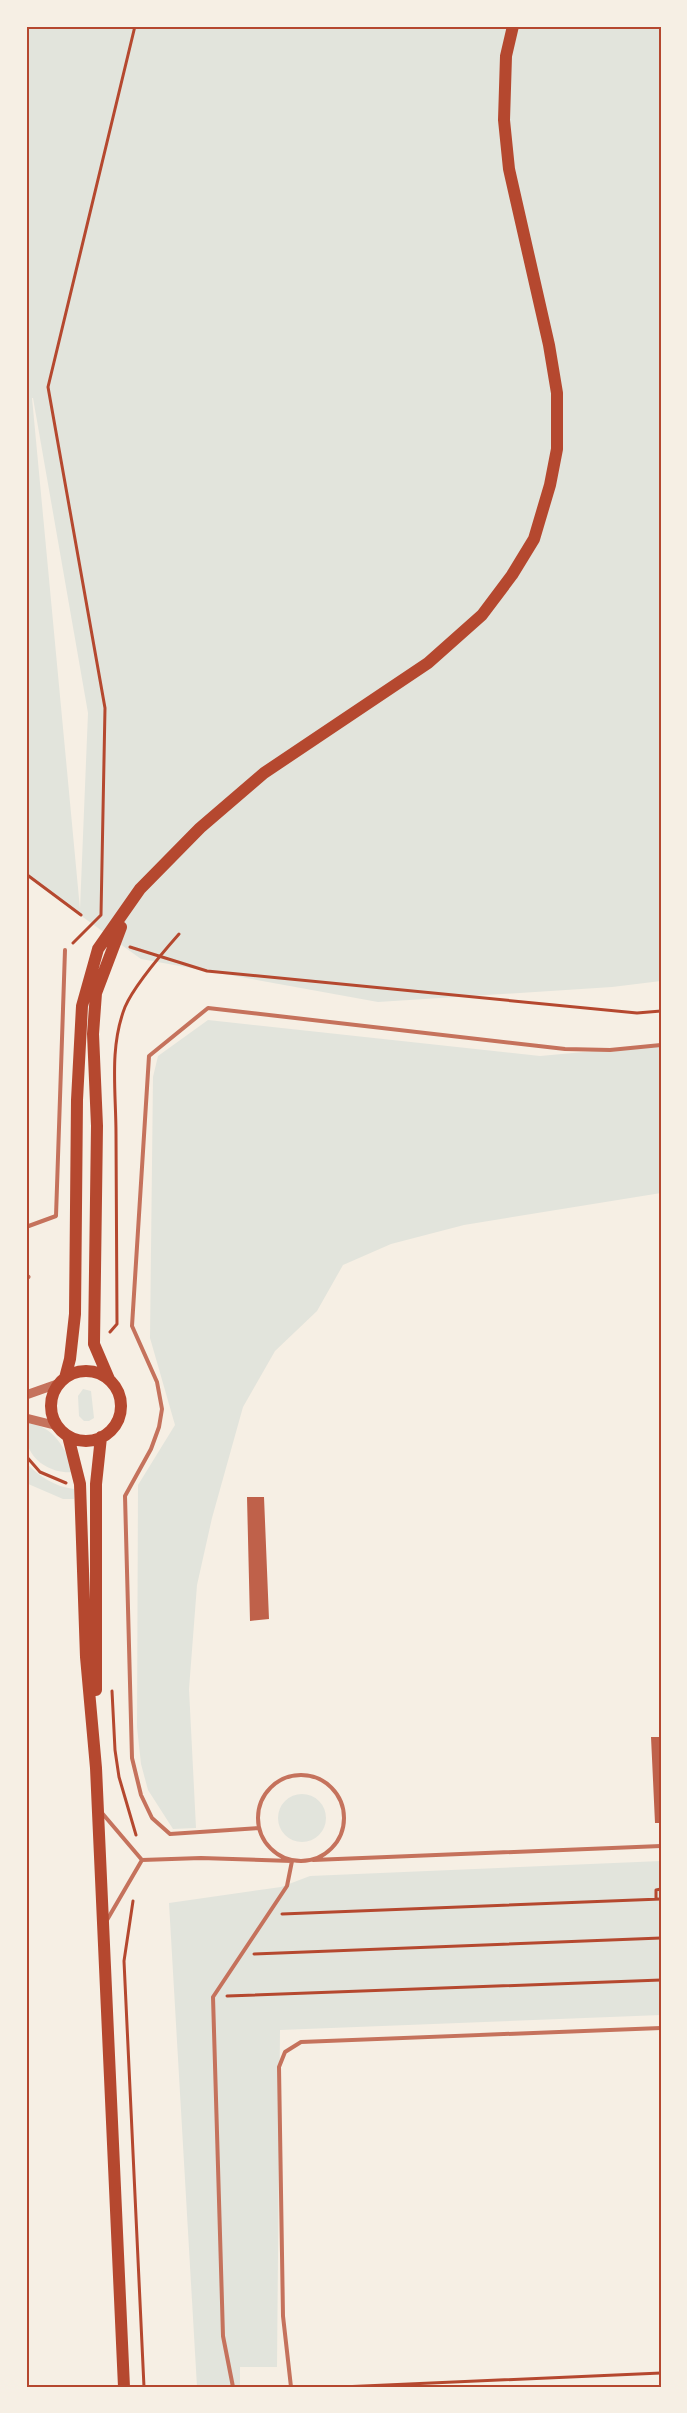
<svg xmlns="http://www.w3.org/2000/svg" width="687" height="2413" viewBox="0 0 687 2413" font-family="Cabin,sans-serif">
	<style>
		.green { fill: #e2e4dc; fill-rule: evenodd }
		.building { fill: #bf614a }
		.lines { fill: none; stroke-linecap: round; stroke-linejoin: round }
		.path { stroke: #b5482f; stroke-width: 3 }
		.service { stroke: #c5725c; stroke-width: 4 }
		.minor { stroke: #c5725c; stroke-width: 5 }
		.tertiary { stroke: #c5725c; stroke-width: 9 }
		.primary { stroke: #b5482f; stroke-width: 12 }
		.neatline { fill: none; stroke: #b5482f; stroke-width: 2 }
	</style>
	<rect width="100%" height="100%" fill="#f6efe4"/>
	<path class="green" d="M26 26H661V981L612 987 378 1002 141 959 26 876ZM33 398 88 713 80 909 32 398Z
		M208 1020 540 1056 661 1045V1193L464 1225 391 1244 343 1265 317 1311 275 1351 243 1407 212 1518 197 1585 189 1689 196 1828 173 1829 148 1790 141 1764 137 1727 138 1485 175 1425 150 1338 153 1077 158 1056Z
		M83 1389 91 1391 94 1418 89 1421H84L79 1416 78 1396Z
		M26 1423C54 1425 66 1449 74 1472 55 1474 33 1464 27 1443 25 1437 26 1429 26 1423Z
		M26 1463C39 1476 55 1487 74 1489V1499H63L26 1483Z
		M278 1818a24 24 0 1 1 48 0a24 24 0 1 1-48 0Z
		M661 1861V2015L280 2030 277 2367H240V2387H197L169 1903 281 1887 310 1876Z"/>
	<path class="building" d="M247 1497H264L269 1619 250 1621Z
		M651 1737H661V1823H655Z"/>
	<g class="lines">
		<path class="path" d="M26 874 81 915
			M73 943 101 915 105 708 48 387 135 26
			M130 947 207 971 637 1013 661 1011
			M110 1332 117 1324C117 1261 116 1197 116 1134 116 1091 109 1048 125 1007 134 986 164 951 179 934
			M26 1456 40 1472 66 1483
			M112 1691 115 1750 119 1777 136 1835
			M656 1899V1890L661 1889
			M133 1901 124 1961 144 2387
			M282 1914 661 1899
			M254 1954 661 1938
			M227 1996 661 1980
			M341 2387 661 2373"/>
		<path class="service" d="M26 1227 56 1216 65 950
			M258 1818a43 43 0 1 1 86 0a43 43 0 1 1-86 0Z
			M102 1813 142 1860 107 1920
			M258 1828 170 1834 152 1818 141 1795 132 1758 125 1496 151 1449 159 1427 162 1409 157 1382 132 1326 149 1056 208 1008 565 1049 610 1050 661 1045
			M142 1860 201 1858 292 1861 287 1886 213 1997 223 2336 233 2387
			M313 1860 661 1846
			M291 2387 283 2316 279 2067 285 2052 301 2042 661 2028"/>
		<path class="minor" d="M26 1276 28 1277"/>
		<path class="tertiary" d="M26 1395 60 1383
			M26 1418 58 1426"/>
		<path class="primary" d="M51 1406a35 35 0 1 1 70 0a35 35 0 1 1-70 0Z
			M65 1378 70 1359 75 1314 77 1100 82 1006 98 949 140 889 200 828 264 773 428 663 482 615 512 575 534 539 550 485 557 449V393L549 345 509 169 504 120 506 56 513 26
			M109 1379 94 1344 97 1126 93 1034 96 993 121 927
			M68 1436 80 1484 86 1657 96 1768 124 2387
			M96 1690V1484L101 1437"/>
	</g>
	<rect width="687" height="2413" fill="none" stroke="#f6efe4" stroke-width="55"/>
	<rect x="28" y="28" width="632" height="2358" class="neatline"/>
</svg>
